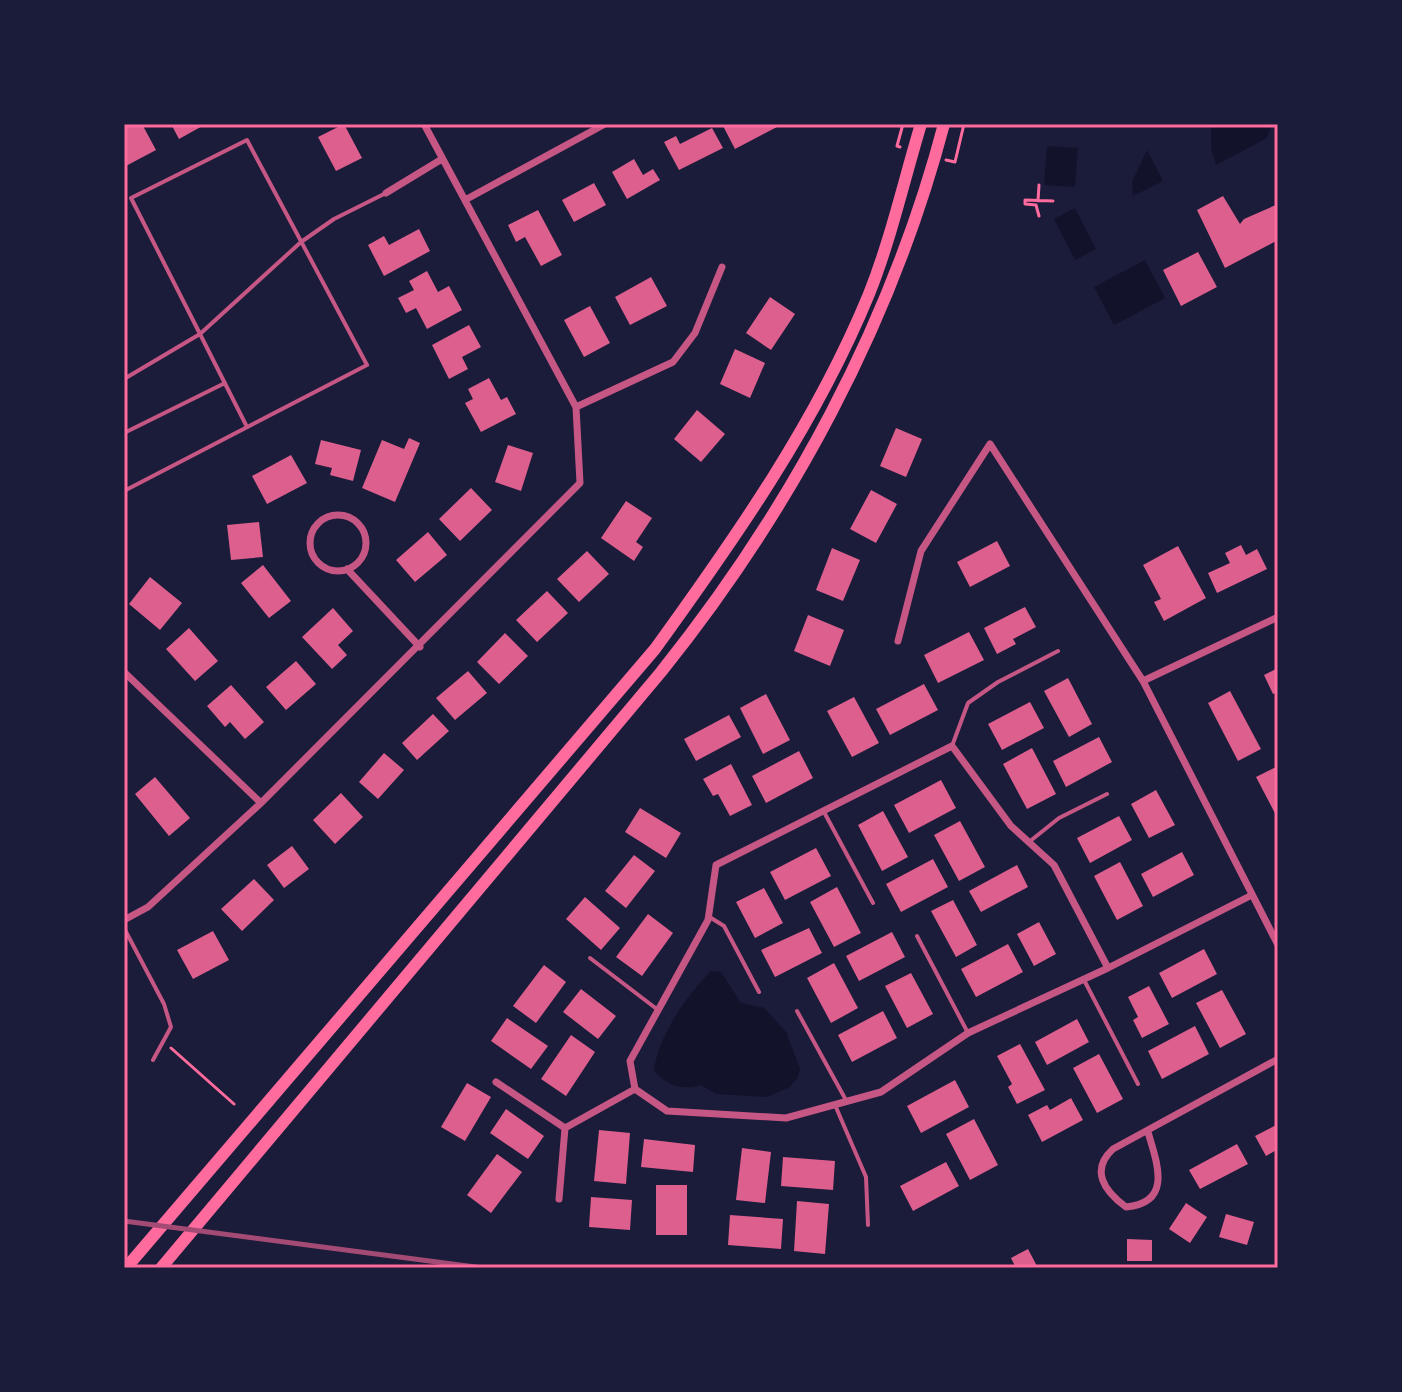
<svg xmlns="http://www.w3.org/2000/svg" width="1402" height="1392" viewBox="0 0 1402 1392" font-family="Jost,sans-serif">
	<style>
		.water { fill: #12122b }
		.building { fill: #dd5f8e }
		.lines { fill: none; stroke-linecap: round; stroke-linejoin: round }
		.path { stroke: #ff6b9d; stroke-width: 3 }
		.service { stroke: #c65784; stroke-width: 4 }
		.minor { stroke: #c65784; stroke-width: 7 }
		.primary { stroke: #ff6b9d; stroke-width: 12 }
		.rail { stroke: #a44b75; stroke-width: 5 }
		.neatline { fill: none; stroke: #ff6b9d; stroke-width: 3 }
	</style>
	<rect width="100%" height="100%" fill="#1b1b3a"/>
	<path class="water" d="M1211 124H1272L1267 138 1216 165 1211 148Z
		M1047 146 1078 148 1075 187 1044 185Z
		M1147 150 1163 181 1133 196 1132 182Z
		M1075 208 1096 249 1075 260 1054 219Z
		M1145 260 1165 298 1114 325 1094 287Z
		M711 971 721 972 741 1003 764 1008 786 1032 800 1069 798 1077 790 1087 767 1097 716 1094 701 1085C683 1091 666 1085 654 1071 658 1036 687 995 711 971Z"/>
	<path class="building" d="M124 124H142L156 150 124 167Z
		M171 124H206L179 139Z
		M344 124 362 158 336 171 318 137Z
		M722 124H776L777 127 735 149Z
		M712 128 723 148 679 170 664 142 676 136 680 144Z
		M634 159 643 175 653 169 660 180 627 199 612 172Z
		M594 183 606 205 574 222 562 200Z
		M1223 196 1240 224 1244 219 1278 204V240L1225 268 1197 210Z
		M538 210 562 255 541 266 525 237 516 242 508 225Z
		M419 229 430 251 384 276 368 245 384 236 389 245Z
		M1198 252 1217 287 1181 306 1163 270Z
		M427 271 438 292 449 286 462 310 427 329 416 308 406 313 398 298 414 290 409 281Z
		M651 277 667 306 630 325 615 297Z
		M770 297 795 314 771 350 746 333Z
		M590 306 610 343 584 357 564 320Z
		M469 325 481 347 462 357 468 369 449 379 432 345Z
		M735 349 765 363 750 398 720 384Z
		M489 378 501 400 507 397 516 414 481 432 465 403 473 399 468 389Z
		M697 410 725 434 701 462 674 439Z
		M896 428 922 439 906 477 880 466Z
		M409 438 420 443 395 502 362 488 382 440 404 449Z
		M321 440 361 450 353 481 330 475 332 468 315 464Z
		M508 445 533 453 521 491 495 482Z
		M291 455 307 483 267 504 252 476Z
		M471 488 492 510 460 541 439 519Z
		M871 490 897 504 876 543 850 529Z
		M626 501 652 518 636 542 643 547 634 561 601 538Z
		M259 522 263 557 231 560 227 525Z
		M428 532 447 555 415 582 396 560Z
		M997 541 1010 566 970 587 957 562Z
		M1241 545 1246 555 1257 549 1267 569 1217 593 1208 573 1230 563 1225 553Z
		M1178 546 1206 598 1164 621 1154 602 1161 599 1143 565Z
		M832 548 860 560 843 601 816 590Z
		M587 551 609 574 579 602 557 579Z
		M263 565 291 601 269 618 241 583Z
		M150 577 182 603 160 630 129 604Z
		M547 591 568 613 537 642 516 620Z
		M1025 607 1036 627 1013 639 1016 644 997 654 984 628Z
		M333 608 353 631 338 645 347 655 332 669 302 637Z
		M808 615 844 630 830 666 794 651Z
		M189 628 218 661 195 681 166 649Z
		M969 632 984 660 938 683 924 655Z
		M505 633 528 656 499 684 477 662Z
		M296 661 316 684 286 710 266 687Z
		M1278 668V692L1273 694 1264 675Z
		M468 671 487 693 455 720 436 698Z
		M1068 678 1092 724 1069 737 1044 691Z
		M924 684 938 710 890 735 876 709Z
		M231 685 264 722 245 739 230 722 225 727 207 706Z
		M1230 691 1261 749 1238 761 1208 703Z
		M766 694 790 740 763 754 740 708Z
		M854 697 879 743 852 757 827 711Z
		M1030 702 1044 728 1002 750 988 724Z
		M433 714 449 731 417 760 402 743Z
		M729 715 741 737 696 761 684 739Z
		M1099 737 1112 762 1066 787 1053 761Z
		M1032 748 1056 794 1027 809 1003 764Z
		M799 751 813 778 766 803 752 776Z
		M384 753 404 770 378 799 359 782Z
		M731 764 752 805 730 816 718 794 713 796 703 779Z
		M1276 767 1278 771V819L1256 777Z
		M155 777 190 818 169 836 135 794Z
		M941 780 956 808 909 833 894 805Z
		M1156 790 1175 825 1149 838 1131 804Z
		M341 793 363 817 335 844 313 820Z
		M640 808 681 833 666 858 625 832Z
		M883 811 908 857 882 871 858 825Z
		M1119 816 1132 840 1090 863 1077 838Z
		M960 821 985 867 959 881 934 835Z
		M292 846 309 869 284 888 267 865Z
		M816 848 831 876 785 900 770 872Z
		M1182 852 1194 875 1153 897 1141 874Z
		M634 855 655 871 626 908 605 891Z
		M933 859 948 887 901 912 886 884Z
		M1120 862 1143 906 1117 920 1094 876Z
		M1017 865 1028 887 981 912 969 891Z
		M254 879 274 900 242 931 221 909Z
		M837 887 861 933 834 947 810 902Z
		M764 888 783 923 755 938 736 902Z
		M585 897 620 928 601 950 566 919Z
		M953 900 977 945 956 957 931 911Z
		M648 914 673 933 642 976 616 957Z
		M1039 922 1056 954 1034 966 1017 934Z
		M809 928 822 953 775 977 761 950Z
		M213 931 229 960 193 979 177 950Z
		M892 932 905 957 859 981 846 956Z
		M1008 944 1023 972 976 997 961 969Z
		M1204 949 1217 974 1172 998 1159 973Z
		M834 963 858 1008 831 1023 807 978Z
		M544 965 566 982 536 1023 513 1006Z
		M911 973 933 1014 907 1028 885 986Z
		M1149 986 1169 1024 1142 1038 1133 1020 1138 1017 1128 997Z
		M581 989 616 1016 598 1039 563 1012Z
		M1222 990 1246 1034 1220 1048 1196 1003Z
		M883 1011 897 1038 852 1062 838 1035Z
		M507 1018 548 1046 531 1069 491 1041Z
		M1077 1019 1089 1042 1047 1065 1035 1042Z
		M1195 1026 1209 1054 1162 1079 1148 1051Z
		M571 1035 595 1052 566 1096 541 1079Z
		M1020 1044 1045 1090 1017 1104 1008 1087 1012 1084 997 1056Z
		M1099 1054 1123 1099 1097 1113 1073 1068Z
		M955 1080 969 1107 921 1133 907 1106Z
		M467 1083 491 1097 465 1141 441 1127Z
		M1071 1098 1083 1120 1042 1142 1028 1115 1047 1105 1050 1110Z
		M506 1109 544 1136 528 1159 490 1133Z
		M974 1119 998 1165 970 1180 946 1134Z
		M1278 1124V1149L1266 1156 1255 1136Z
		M599 1130 630 1133 626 1184 594 1181Z
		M644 1139 695 1145 693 1172 641 1167Z
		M1237 1144 1248 1164 1200 1189 1189 1170Z
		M742 1148 771 1152 765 1203 736 1200Z
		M497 1154 522 1172 491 1213 467 1195Z
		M783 1157 835 1161 833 1190 781 1186Z
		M946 1162 959 1186 913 1211 900 1186Z
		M656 1185H687V1235H656Z
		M591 1197 632 1200 630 1230 589 1227Z
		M797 1201 829 1204 825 1254 794 1251Z
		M1186 1203 1207 1217 1190 1243 1169 1229Z
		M1226 1214 1254 1222 1247 1245 1219 1237Z
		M730 1215 783 1219 781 1249 728 1245Z
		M1127 1239 1152 1240V1261H1127Z
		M1028 1249 1038 1268H1016L1011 1258Z"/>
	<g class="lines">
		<path class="path" d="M900 147 897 146 903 124
			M946 160 955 162 964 124
			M1038 201 1039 185
			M1039 216 1036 205 1025 204V200L1053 201
			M171 1048 234 1104"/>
		<path class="service" d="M124 379 200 334 131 198 247 140 367 365 124 491
			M247 427 200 334 301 242 334 219 386 193
			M124 433 225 383
			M952 746 968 703 998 682 1058 651
			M824 812 873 903
			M1029 842 1059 818 1107 794
			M708 916 724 926 759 992
			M124 928 164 1004 171 1027 153 1060
			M917 936 968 1033
			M590 958 658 1010
			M1084 980 1138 1084
			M797 1011 847 1102
			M835 1105 866 1177 868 1225"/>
		<path class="minor" d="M386 193 442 159
			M465 200 605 124
			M576 407 673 362 695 333 722 267
			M310 543a28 28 0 1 1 56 0a28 28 0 1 1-56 0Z
			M347 569 420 647
			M898 641 921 551 990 444 1143 681 1278 945
			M124 672 261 803
			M1143 681 1278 617
			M952 746 1011 826 1054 865 1108 968 968 1033 881 1092 786 1118 667 1111 635 1089 630 1061 708 920 716 865Z
			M124 920 148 907 261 803 580 483 576 407 424 124
			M1108 968 1250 896
			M496 1082 565 1128
			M1148 1132C1157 1163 1173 1203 1126 1207 1104 1191 1090 1170 1113 1149L1278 1059
			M559 1199 565 1128 635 1089"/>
		<path class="primary" d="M126 1268 655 649C736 537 816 423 869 294 891 239 904 180 921 124
			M161 1268 661 672C790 511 891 325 944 124"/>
		<path class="rail" d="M124 1221 483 1268"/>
	</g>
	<rect width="1402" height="1392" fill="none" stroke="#1b1b3a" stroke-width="252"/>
	<rect x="126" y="126" width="1150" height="1140" class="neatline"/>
</svg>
